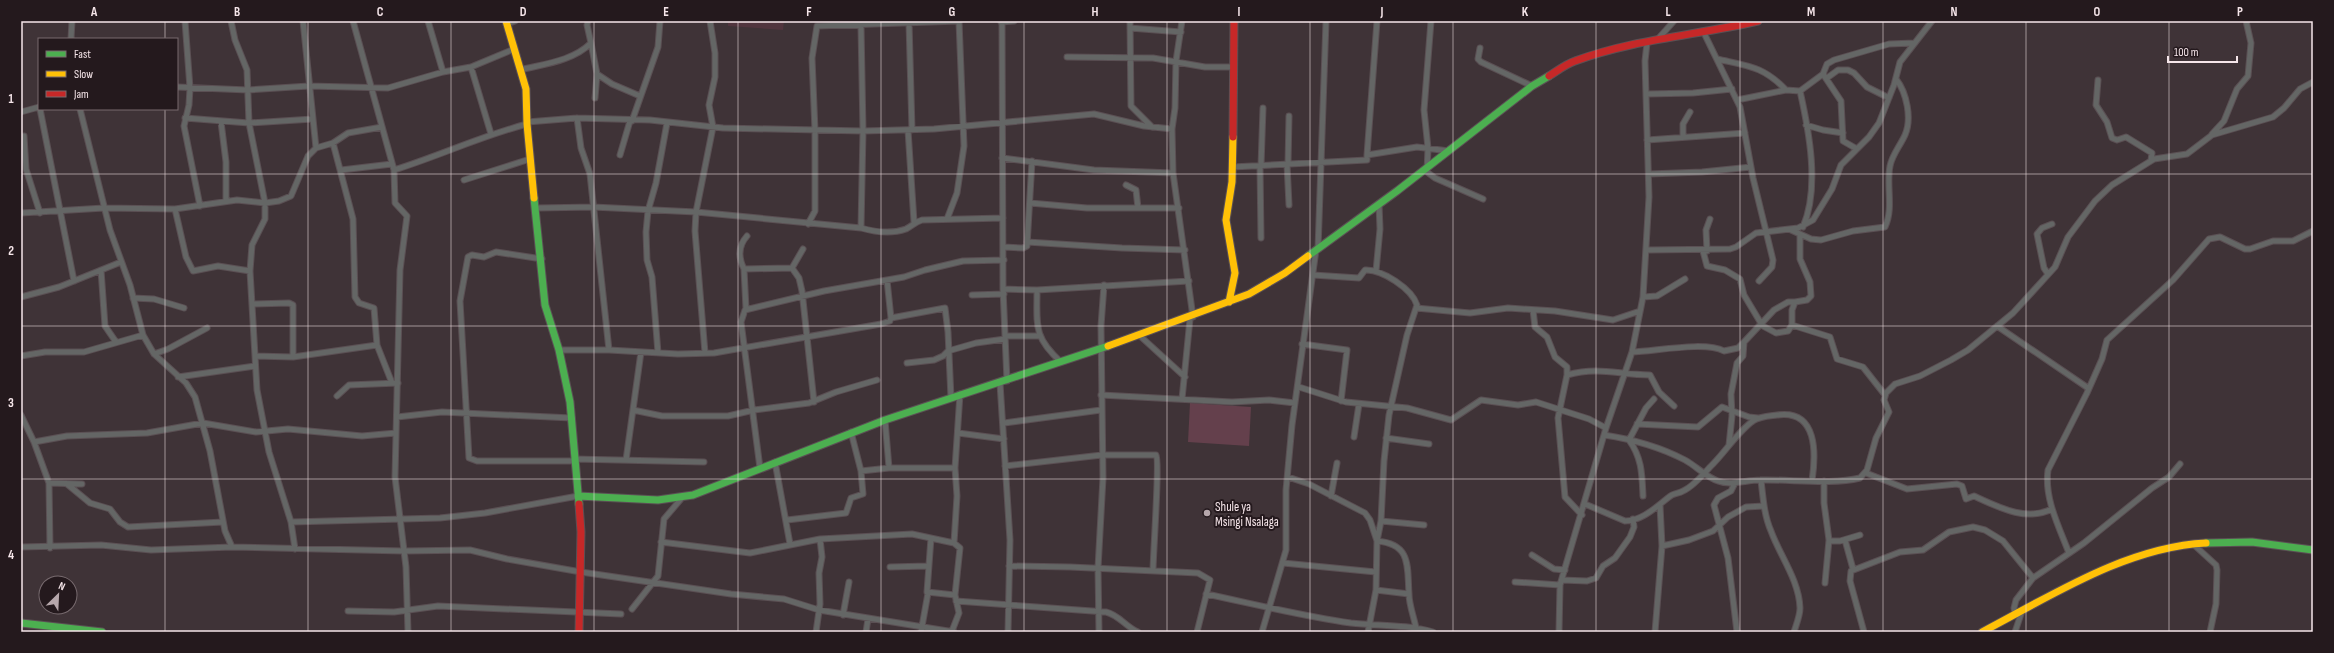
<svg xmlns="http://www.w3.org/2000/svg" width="2334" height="653" viewBox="0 0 2334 653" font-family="'Sofia Sans Condensed',sans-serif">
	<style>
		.built { fill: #51353e }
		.green { fill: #64404c }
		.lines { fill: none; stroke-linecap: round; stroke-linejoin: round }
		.street-casing { stroke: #5b5054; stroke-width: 7 }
		.fast-casing { stroke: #5b5054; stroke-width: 9 }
		.slow-casing { stroke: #5b5054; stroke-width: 9 }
		.jam-casing { stroke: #5b5054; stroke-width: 9 }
		.street { stroke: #646665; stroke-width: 5 }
		.fast { stroke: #4caf50; stroke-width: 7 }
		.slow { stroke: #ffc107; stroke-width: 7 }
		.jam { stroke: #c62828; stroke-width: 7 }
		.grid { fill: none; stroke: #f6e6ea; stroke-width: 1; stroke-opacity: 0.55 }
		.poi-dot { fill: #b6a7ab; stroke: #24191d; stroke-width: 1.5 }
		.labels { text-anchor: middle; stroke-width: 4; stroke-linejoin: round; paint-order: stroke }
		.poi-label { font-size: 13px; fill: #f6e6ea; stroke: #24191d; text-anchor: start }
		.neatline { fill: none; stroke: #f6e6ea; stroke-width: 1.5 }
		.grid-label { font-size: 13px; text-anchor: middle; font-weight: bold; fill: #f6e6ea }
	</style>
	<rect width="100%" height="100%" fill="#3f3337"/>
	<path class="built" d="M728 21H784L783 30 728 26Z"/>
	<path class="green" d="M1190 403 1251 407 1249 446 1188 442Z"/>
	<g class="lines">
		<defs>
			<path id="street" d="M185 21 190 88 189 105 184 126 200 206
				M231 21 235 40 247 70 249 123 265 203V219L252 245 250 271 257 390 269 452 291 522 295 549
				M303 21 316 148
				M353 21 394 170 395 203 407 216 400 270 395 477 406 567 408 632
				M428 21 443 72
				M1002 21 1003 289 1007 381
				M1130 21 1131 106 1152 127
				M1431 21 1424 110 1428 148 1427 172 1435 178 1483 199
				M909 22 912 130
				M1001 22 1014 21
				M507 24 515 21
				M1130 28 1181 32
				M1704 33 1740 107 1753 178 1773 260 1772 267 1759 281
				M71 39 72 21
				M1657 40 1674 21
				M591 43 597 74 595 98
				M1480 48 1478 59 1481 62 1532 86
				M1067 57 1153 58 1205 67H1234
				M1717 59C1748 66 1763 66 1786 90
				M471 67 491 134
				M520 70C544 64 573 61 591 43L587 25 588 21
				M597 74 612 84 640 96
				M1823 74 1841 101 1843 141 1857 149
				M1827 78 1838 70H1848L1854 73 1867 87 1889 98
				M2098 80 2096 105 2107 122 2112 138 2117 140 2126 137 2152 153 2151 160
				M177 87 248 90 309 86 388 88 443 72 471 67 514 49
				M1800 91C1809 131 1820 188 1803 227
				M1647 94 1693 93 1732 89
				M1737 100 1786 90 1800 91 1823 74 1827 64 1834 60 1889 44 1914 43
				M40 109 74 281
				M80 109 110 230 130 285 143 335 154 354 186 383 195 397 210 451 225 531 232 547
				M21 112 39 107
				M185 118 249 123 313 119
				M577 118 581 148 590 174 609 350
				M632 121 658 47 660 21
				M221 122 226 162V201
				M527 122 577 118 650 120 723 128 863 131 934 129 1094 114 1144 126 1172 129 1173 173 1193 317
				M1806 125 1823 130 1843 133
				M1172 129 1175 108 1176 61 1182 21
				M908 130 914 222
				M2212 134 2224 121 2237 89 2248 76 2251 43 2246 21
				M24 136 26 169 40 213
				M1683 137V124L1690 112
				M1647 140 1745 133
				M620 155 630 121
				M1367 155 1377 21
				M1002 158 1094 170 1173 173
				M1287 164 1289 205
				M1288 164 1289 116
				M1260 166 1261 238
				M1261 166 1263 108
				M1232 167 1367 160V155L1417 147 1449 151
				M341 170 392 164
				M394 170C439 156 481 136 527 124
				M1649 174 1702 172 1751 167
				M464 180 530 159
				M1126 185 1136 190 1138 208
				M1030 203 1087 208H1179
				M537 208 593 207 696 212 861 228C875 232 892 234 906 229 912 226 915 222 922 220L1003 218
				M175 209 186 257 193 271 218 266 250 271
				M21 213 104 208 175 209 237 200 265 203 279 201 291 196 308 156 316 148 333 143 348 133 382 127
				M947 219 957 193 964 146 959 21
				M808 224 815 211V131L812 58 817 26 959 21
				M861 228 863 131 861 26
				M1791 230 1811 239 1821 240 1853 231 1885 227C1894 208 1886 186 1890 166 1892 155 1900 146 1905 135 1912 119 1907 93 1896 79
				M1027 242 1122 248 1185 250
				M1004 247 1023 248 1027 246 1032 161
				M1318 249 1326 21
				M1647 250 1730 249 1736 247 1756 233 1798 228 1813 220 1832 189 1841 165 1869 137 1879 123 1894 85 1900 62 1932 21
				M1703 251 1707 266 1725 270 1740 279 1744 295 1762 325
				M1707 251 1706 230 1710 219
				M542 259 496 252 484 257 472 255 468 257 460 301 469 458 477 461H574
				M792 268 803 249
				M744 269C738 257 738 246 747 236
				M101 270 105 326 116 342
				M1376 271 1380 229 1379 204
				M2048 274 2044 268 2037 234 2042 228 2052 224
				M1313 275 1359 278 1365 270C1382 269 1412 289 1417 305L1407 335 1389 415 1384 461 1381 521 1377 541 1376 590 1368 632
				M1003 289 1037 290 1189 281
				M1037 290C1037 325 1033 337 1061 362
				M972 295 1004 294
				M21 297 59 287 121 262
				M1643 297 1657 296 1685 279
				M133 298 154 299 184 308
				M252 304 289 303 293 305V357
				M1416 308 1470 313 1508 308 1555 311 1613 320 1640 311
				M746 309 744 269 792 268 799 278 802 291 814 402
				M1533 310 1535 327 1547 337 1555 357 1567 367V375
				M891 318 945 308 948 332 951 398
				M1761 325 1776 333 1788 331 1792 325V310L1795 302 1807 300 1811 296 1810 282 1800 259V235
				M1792 325 1830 337 1837 359 1863 367 1885 395
				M1997 326 2088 388
				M1139 335 1185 377
				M1005 336H1040
				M1302 344 1347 350 1341 401
				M377 345 392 383
				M559 350H609L678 354 714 353 881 324 890 321 891 318 887 280
				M1632 352C1657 351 1705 341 1724 351L1738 348 1744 342
				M658 353 652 277 647 260 646 232 648 211 656 183 667 123
				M705 353 695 231 696 212 713 127 709 105 715 77V53L710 21
				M154 354 168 349 207 328
				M21 356 45 352H84L143 335
				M255 356 293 357 377 345 374 308 359 303 355 297 353 219 333 143
				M907 363 934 360 943 356 948 351 976 343 1005 339
				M178 377 255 366
				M1000 383 1010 540 1008 632
				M1299 387 1346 402 1407 408 1451 420 1481 400 1518 405 1536 402 1589 419 1606 428
				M1101 395 1232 402 1269 400 1295 403
				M337 396 349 385 398 383
				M1182 399 1190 319
				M633 410 662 416H728L754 410 809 403 836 392 877 380
				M21 415 34 442 49 483 50 548
				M397 417 442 412 572 418
				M885 420 889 468
				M1004 423 1101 410
				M1637 424 1698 427 1722 407 1749 417 1758 418
				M958 433 1004 439
				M1604 435C1631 439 1660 447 1685 460 1696 466 1706 477 1718 481 1731 486 1746 480 1760 480 1790 479 1831 485 1860 478L1867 470 1876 438 1889 412 1884 400 1886 393 1895 384 1920 376 1951 360 1968 350 2013 313 2055 267 2068 237 2095 201 2112 185 2154 159 2187 154 2212 135 2273 117 2284 108 2300 89 2313 82
				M1354 437 1359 404
				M1386 438 1429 444
				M34 442 67 436 147 433 203 423 256 432 288 429 362 436 396 433
				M1729 445 1732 416 1731 394 1737 363 1743 356 1744 342 1774 310 1788 302H1795
				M574 459 704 462
				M626 460 641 352
				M775 462 790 544
				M1005 466 1102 455H1156C1160 460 1153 556 1153 571
				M760 468 741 322 745 310 824 291 904 277 925 270 963 261 1004 260
				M861 471 889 468H955
				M1866 473 1907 489 1957 484 1962 486 1966 499 1974 496C1998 507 2026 522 2052 509
				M1288 477 1309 484 1365 513 1370 520 1377 541C1412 544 1407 567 1409 594 1409 605 1414 617 1416 628
				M1761 480C1763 497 1764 515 1771 531 1780 556 1799 580 1800 608 1800 616 1796 625 1794 632
				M1824 481V503L1829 540 1825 583
				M49 483 82 484
				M1735 483 1731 491 1718 498 1714 505 1728 558 1737 632
				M67 484 90 503 110 509 120 522 128 527 223 522
				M1331 496 1337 463
				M1643 496C1642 474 1642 458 1629 440L1646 408 1654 399
				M1585 504 1625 521C1642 521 1656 507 1669 497 1673 493 1678 494 1683 491 1692 487 1703 475 1710 467 1724 454 1738 431 1753 421 1760 416 1769 416 1777 415 1818 409 1816 454 1812 481
				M1582 515 1565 497 1558 418 1567 375C1600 366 1618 375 1650 375L1659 392 1674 406
				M787 520 846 513 851 498 863 494 861 471 851 432
				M1381 521 1424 525
				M291 522 440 518 485 513 578 496
				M931 538 927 592 955 595
				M1845 540 1853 569
				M1829 541H1840L1860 535
				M661 542 750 553 820 539 912 534 954 543 960 548 955 595 959 613 952 631
				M954 543 957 496 955 468 960 394
				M2193 544 2216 565 2217 570 2216 604 2210 632
				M1662 546 1689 540 1713 531 1728 517 1746 507 1764 506
				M21 547 101 545 151 550 232 547 404 551 470 550 507 559 581 572 731 594 784 599 819 610 954 632
				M2069 553C2059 527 2044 498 2048 470L2087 393 2102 359 2107 340 2173 280 2209 239 2220 237 2245 249H2250L2273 241H2293L2313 231
				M1532 555 1554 569 1565 570
				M1283 563 1376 572
				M1009 566 1070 567 1198 573 1210 580 1197 632
				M890 567 927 566
				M1562 580 1587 581 1596 578 1603 566 1615 558 1630 537 1634 527 1633 519
				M1515 582 1560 585
				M1376 590 1409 594
				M1206 594C1254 604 1302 616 1351 623 1378 626 1406 624 1433 632
				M956 601 1106 612C1119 615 1126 627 1138 632
				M632 609 658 576 664 519 681 499
				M348 611 394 612 438 606 621 614
				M2015 614 2014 608 2016 600 2033 578 2084 543 2152 488 2169 477 2180 464
				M843 615 849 582
				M816 632 820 604 819 573 822 557 820 539
				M866 632 868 619
				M921 632 928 593
				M1099 632 1098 568 1103 478 1101 326 1104 285
				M1262 632 1286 550V490L1292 425 1316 250
				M1559 632 1560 585 1606 428 1632 352 1643 297 1649 197 1645 61 1647 43
				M1655 632 1662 546 1660 505
				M1864 632 1850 581 1851 571 1900 552 1923 550 1949 532 1973 527 1985 530 2003 541 2033 578
				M2015 632 2022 611"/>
			<path id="fast" d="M534 198 545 305 559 350 570 402 579 504
				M1308 256 1397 191 1532 86 1549 76
				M578 496 658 500 693 495 885 420 1108 346
				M2206 543 2252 542 2313 550
				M21 623 102 632"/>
			<path id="slow" d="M506 21 526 89 527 124 534 198
				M1229 302 1235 273 1226 220 1232 182 1233 137
				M1108 346 1249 294 1285 273 1308 256
				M1982 632C2051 596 2126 547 2206 543"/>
			<path id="jam" d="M1549 76C1557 71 1566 64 1575 61 1634 39 1698 35 1758 21
				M1233 137 1234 21
				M579 504 581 532 579 632"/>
		</defs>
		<use href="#street" class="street-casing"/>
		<use href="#fast" class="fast-casing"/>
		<use href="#slow" class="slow-casing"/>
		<use href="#jam" class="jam-casing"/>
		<use href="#street" class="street"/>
		<use href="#fast" class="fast"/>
		<use href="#slow" class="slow"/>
		<use href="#jam" class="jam"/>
	</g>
	<path class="grid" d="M165 21V39M308 21V632M451 21V632M594 21V632M738 21V632M881 21V632M1024 21V632M1167 21V632M1310 21V632M1453 21V632M1596 21V632M1740 21V632M1883 21V632M2026 21V632M2169 21V632M165 109V632M21 174H2313M21 326H2313M21 479H2313"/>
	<circle class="poi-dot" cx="1207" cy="513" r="4"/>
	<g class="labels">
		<g class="poi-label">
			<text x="1215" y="511">Shule ya<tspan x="1215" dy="15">Msingi Nsalaga</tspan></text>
		</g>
	</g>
	<rect width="2334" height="653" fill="none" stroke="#24191d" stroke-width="44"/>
	<rect x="38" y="38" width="140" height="72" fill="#24191d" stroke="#786b6f"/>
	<rect x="46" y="51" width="20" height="6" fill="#4caf50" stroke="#786b6f"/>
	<text x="74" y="58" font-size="12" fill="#f6e6ea">Fast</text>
	<rect x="46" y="71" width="20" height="6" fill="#ffc107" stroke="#786b6f"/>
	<text x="74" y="78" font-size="12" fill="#f6e6ea">Slow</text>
	<rect x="46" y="91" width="20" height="6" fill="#c62828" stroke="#786b6f"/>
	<text x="74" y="98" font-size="12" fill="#f6e6ea">Jam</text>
	<g transform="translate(58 595) rotate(24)"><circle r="19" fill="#24191d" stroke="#786b6f"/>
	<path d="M0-3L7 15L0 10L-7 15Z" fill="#b6a7ab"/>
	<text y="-6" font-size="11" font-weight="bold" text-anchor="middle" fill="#f6e6ea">N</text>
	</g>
	<path d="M2168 56v6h69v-6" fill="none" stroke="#f6e6ea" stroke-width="2"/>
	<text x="2174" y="56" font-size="12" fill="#f6e6ea" stroke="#24191d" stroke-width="3" paint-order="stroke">100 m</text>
	<rect x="22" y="22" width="2290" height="609" class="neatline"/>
	<g class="grid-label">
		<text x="94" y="16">A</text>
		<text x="237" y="16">B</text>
		<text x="380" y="16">C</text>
		<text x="523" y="16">D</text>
		<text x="666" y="16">E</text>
		<text x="809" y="16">F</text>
		<text x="952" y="16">G</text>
		<text x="1095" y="16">H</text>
		<text x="1239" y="16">I</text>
		<text x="1382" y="16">J</text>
		<text x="1525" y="16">K</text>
		<text x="1668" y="16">L</text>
		<text x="1811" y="16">M</text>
		<text x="1954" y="16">N</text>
		<text x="2097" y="16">O</text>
		<text x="2240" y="16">P</text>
		<text x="11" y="103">1</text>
		<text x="11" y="255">2</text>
		<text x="11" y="407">3</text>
		<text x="11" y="559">4</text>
	</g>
</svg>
